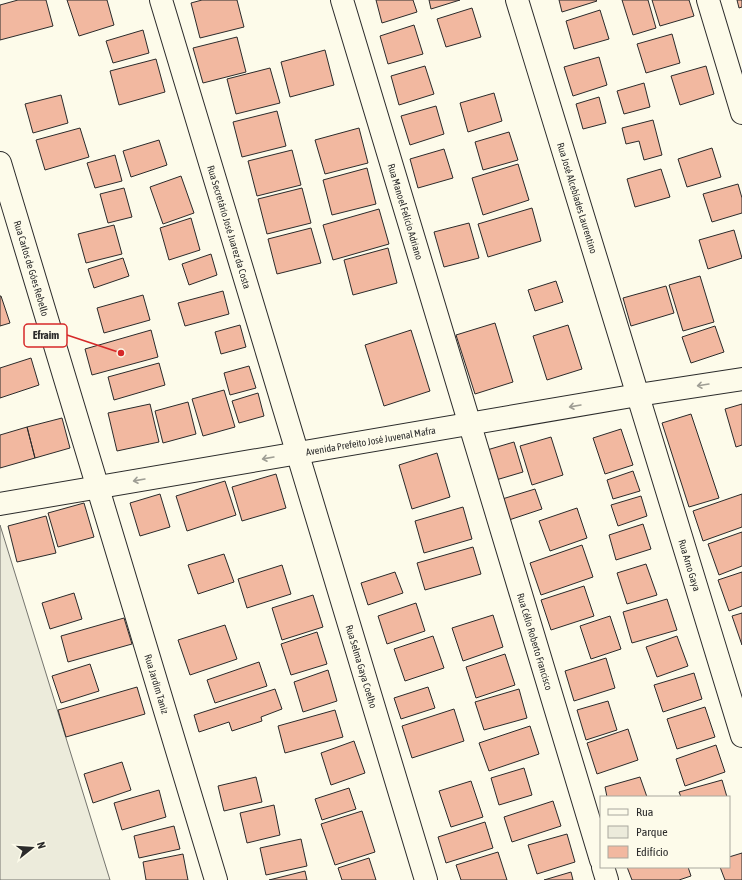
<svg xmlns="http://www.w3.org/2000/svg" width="742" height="880" viewBox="0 0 742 880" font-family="'Asap Condensed',sans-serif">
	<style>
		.green { fill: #ecebdb; stroke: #74746e }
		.building { fill: #f2b8a0; stroke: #2b2b2b }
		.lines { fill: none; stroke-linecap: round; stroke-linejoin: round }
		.minor-casing { stroke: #2b2b2b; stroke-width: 24 }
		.major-casing { stroke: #2b2b2b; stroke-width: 24 }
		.minor { stroke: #fdfbea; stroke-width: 22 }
		.major { stroke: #fdfbea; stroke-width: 22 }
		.oneway { stroke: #9e9d94 }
		.labels { text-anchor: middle; stroke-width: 3; stroke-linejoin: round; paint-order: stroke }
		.street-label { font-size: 10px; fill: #2b2b2b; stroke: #fdfbea }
		.leader { fill: none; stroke: #d62828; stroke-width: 1.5 }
		.callout-dot { fill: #d62828; stroke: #fdfbea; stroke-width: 1.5 }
		.callout { fill: #fdfbea; stroke: #d62828; stroke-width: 1.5 }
		.callout-label { font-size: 11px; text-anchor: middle; font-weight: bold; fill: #2b2b2b }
	</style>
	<rect width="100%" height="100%" fill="#fdfbea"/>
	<path class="green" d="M0 525 110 880H0Z"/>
	<path class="building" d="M18 0H46L53 26 0 40V5Z
		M67 0H107L114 25 79 36Z
		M202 0H237L244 27 200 38 191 3Z
		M376 0H413L417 12 382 23Z
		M429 0H460L431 9Z
		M559 0H596L597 1 562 12Z
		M622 0H648L656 28 633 35Z
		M652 0H689L694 16 660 26Z
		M737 0H742V7L739 8Z
		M472 8 481 37 446 47 437 19Z
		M600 10 609 39 574 49 566 21Z
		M414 25 423 54 388 64 380 36Z
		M143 30 149 53 113 63 106 41Z
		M672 34 680 63 646 73 637 44Z
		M237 37 246 72 203 83 193 48Z
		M325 50 334 85 290 97 281 62Z
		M599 57 607 85 573 96 564 67Z
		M156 59 165 92 119 105 110 71Z
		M425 66 434 94 399 105 391 76Z
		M706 66 714 94 680 105 671 76Z
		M270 68 280 103 236 114 227 79Z
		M644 83 650 107 624 114 617 91Z
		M494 93 502 121 468 132 460 103Z
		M61 95 68 123 33 133 25 104Z
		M599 97 606 123 583 129 576 104Z
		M436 106 444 134 410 145 401 116Z
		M277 111 286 146 242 157 233 122Z
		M653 120 662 155 644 160 639 141 626 144 622 128Z
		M80 128 89 157 45 170 36 140Z
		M359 128 368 163 325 174 315 140Z
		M509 132 518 160 483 170 475 142Z
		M159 140 167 165 131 177 123 151Z
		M712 148 721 177 687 187 678 159Z
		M444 149 453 178 418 188 410 159Z
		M292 150 301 185 257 196 248 161Z
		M115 155 122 181 95 188 87 163Z
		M518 164 529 200 483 215 472 178Z
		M367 168 376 204 332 215 323 180Z
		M661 169 670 197 635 207 627 179Z
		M181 176 194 213 163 224 150 187Z
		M738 184 742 198V213L712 222 703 194Z
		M124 188 132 217 108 223 100 194Z
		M302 188 311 223 267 234 258 199Z
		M532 208 541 241 488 257 478 224Z
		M379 209 389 244 333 260 323 225Z
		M191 218 200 250 169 260 160 228Z
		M469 223 479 258 444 267 434 232Z
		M114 225 122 254 86 263 78 234Z
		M311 228 321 263 277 274 268 239Z
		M734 230 742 258 708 269 699 240Z
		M388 248 397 283 353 295 344 260Z
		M211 254 217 275 189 285 182 264Z
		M123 258 129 276 94 288 88 269Z
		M700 276 714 322 683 331 669 285Z
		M556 281 563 302 535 311 528 290Z
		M666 286 674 313 631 326 623 298Z
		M223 291 229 314 185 326 178 303Z
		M143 295 150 320 104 333 97 308Z
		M0 296H1L10 323 0 326Z
		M495 323 513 382 475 394 456 335Z
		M240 325 246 347 221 354 215 332Z
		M568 325 582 369 547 380 533 336Z
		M715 326 724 352 691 363 682 337Z
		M151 330 158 357 92 375 85 349Z
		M411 330 430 391 384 406 365 345Z
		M31 358 39 385 0 398V368Z
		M159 363 165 385 114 400 108 377Z
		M249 366 256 388 230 395 224 373Z
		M224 390 235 427 203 436 192 399Z
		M258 393 264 416 239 423 232 401Z
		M188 402 196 434 163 443 155 411Z
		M150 404 159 442 117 451 108 413Z
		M742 404V445L736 447 725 409Z
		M691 414 719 498 689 507 662 423Z
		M62 418 70 448 35 458 27 427Z
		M27 427 35 458 0 468V435Z
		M621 429 633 465 605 474 593 438Z
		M551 437 563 475 532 485 520 446Z
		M514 442 523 472 496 480 487 450Z
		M437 453 450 497 412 509 399 465Z
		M633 471 640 491 613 499 607 480Z
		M276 474 286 508 242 521 232 487Z
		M225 481 236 515 187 531 176 496Z
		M535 489 542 509 506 521 499 500Z
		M160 494 170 527 140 536 130 503Z
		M742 494V527L703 541 693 511Z
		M641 496 647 516 618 526 611 505Z
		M84 503 94 537 58 547 48 513Z
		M463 507 472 539 424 553 415 521Z
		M577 508 587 538 550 551 539 521Z
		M46 516 56 553 17 562 8 526Z
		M643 524 651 549 616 560 609 535Z
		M742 532V566L719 575 708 544Z
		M582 545 593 577 541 595 530 563Z
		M473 547 481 574 425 590 417 563Z
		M224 554 234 582 198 594 188 565Z
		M646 564 657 595 627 604 617 573Z
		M282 565 291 594 247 608 238 579Z
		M395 572 403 593 368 605 361 583Z
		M742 572V606L729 611 718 580Z
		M584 586 594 616 551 630 541 600Z
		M74 593 82 619 50 629 42 603Z
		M313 595 323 627 282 640 272 608Z
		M667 599 677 630 632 643 623 612Z
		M416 603 425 631 387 644 378 616Z
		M742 613V645L732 616Z
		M493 615 503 647 463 661 452 628Z
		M610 616 621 649 591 659 580 626Z
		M124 618 132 644 68 662 61 636Z
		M225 625 237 659 190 675 178 640Z
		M317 632 327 664 291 675 281 644Z
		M433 636 444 668 405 681 394 649Z
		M677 636 688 666 657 677 646 647Z
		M505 654 515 685 476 698 466 667Z
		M606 658 615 688 574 701 565 671Z
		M259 662 267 686 215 703 207 680Z
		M90 664 99 691 61 703 52 676Z
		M328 670 337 701 303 712 294 682Z
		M694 673 702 699 663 712 654 685Z
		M137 687 145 714 66 737 58 710Z
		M428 687 435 708 401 719 394 698Z
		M275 689 282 709 261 717 262 721 232 731 229 722 199 732 194 715Z
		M519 689 527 718 484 730 475 702Z
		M608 701 617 730 586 740 577 710Z
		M705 707 715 737 677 749 667 719Z
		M454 709 464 741 412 758 402 726Z
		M335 710 343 737 285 753 278 726Z
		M530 726 539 754 489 771 479 743Z
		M628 729 638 760 597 774 587 743Z
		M354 741 365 773 331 785 321 753Z
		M716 745 725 772 685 786 676 759Z
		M122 762 131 790 93 803 84 774Z
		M524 768 532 795 499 805 491 778Z
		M256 777 262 802 224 811 218 786Z
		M640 777 647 797H607L605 787Z
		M722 780 727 797H681L679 792Z
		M471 781 483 817 451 827 439 791Z
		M349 788 356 809 322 820 315 799Z
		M159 790 166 817 122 830 114 803Z
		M553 801 561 826 512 842 504 817Z
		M274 805 280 835 247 843 240 813Z
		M362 811 375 852 335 865 321 824Z
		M485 822 493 848 446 863 438 837Z
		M174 826 180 849 139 858 134 836Z
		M567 834 575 862 537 874 528 845Z
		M301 839 307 866 266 875 260 848Z
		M498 852 507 880H461L456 865Z
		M742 853V880H725L720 867H729V857Z
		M183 854 188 880H146L143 862Z
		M369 858 376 880H342L338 868Z
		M627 867H688L691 876 679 880H632Z
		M305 871 307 880H269Z
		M571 872 573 880H544Z"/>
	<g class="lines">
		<defs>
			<g id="minor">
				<path id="s1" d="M161 0 426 880"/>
				<path id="s2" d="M342 0 601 860"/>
				<path id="s3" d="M517 0 742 736"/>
				<path d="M708 0 742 113"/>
				<path id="s4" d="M0 163 216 880"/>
				<path d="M603 867 607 880"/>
			</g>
			<g id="major">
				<path id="s5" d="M0 504 638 395 742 379"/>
			</g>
		</defs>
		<use href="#minor" class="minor-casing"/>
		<use href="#major" class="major-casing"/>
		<use href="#minor" class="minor"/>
		<use href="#major" class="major"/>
	</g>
	<defs><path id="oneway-shaft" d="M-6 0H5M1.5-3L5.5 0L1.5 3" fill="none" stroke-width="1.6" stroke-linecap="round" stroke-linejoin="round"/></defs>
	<g class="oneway">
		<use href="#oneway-shaft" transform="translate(703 385) rotate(171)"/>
		<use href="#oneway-shaft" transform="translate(575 406) rotate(170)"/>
		<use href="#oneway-shaft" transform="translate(268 458) rotate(170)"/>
		<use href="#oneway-shaft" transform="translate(139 480) rotate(170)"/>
	</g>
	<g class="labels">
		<g class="street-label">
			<text dy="4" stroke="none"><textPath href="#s3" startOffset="207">Rua José Alcebíades Laurentino</textPath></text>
			<text dy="4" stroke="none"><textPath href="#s2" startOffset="221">Rua Manoel Felício Adriano</textPath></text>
			<text dy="4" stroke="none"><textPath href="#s1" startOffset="237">Rua Secretário José Juarez da Costa</textPath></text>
			<text dy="4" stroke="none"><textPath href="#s4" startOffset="110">Rua Carlos de Góes Rebello</textPath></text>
			<text dy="4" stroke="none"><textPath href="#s5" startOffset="376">Avenida Prefeito José Juvenal Mafra</textPath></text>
			<text dy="4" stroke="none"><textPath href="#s3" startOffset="591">Rua Arno Gaya</textPath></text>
			<text dy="4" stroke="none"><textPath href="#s2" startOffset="670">Rua Célio Roberto Francisco</textPath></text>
			<text dy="4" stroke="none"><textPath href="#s1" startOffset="696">Rua Selma Gaya Coelho</textPath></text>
			<text dy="4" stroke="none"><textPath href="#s4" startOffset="544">Rua Jardim Taniz</textPath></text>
		</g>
	</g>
	<path class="leader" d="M121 353L67 335"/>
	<circle class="callout-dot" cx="121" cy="353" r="4"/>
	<rect class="callout" x="24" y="324" width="43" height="23" rx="4"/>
	<g class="callout-label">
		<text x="46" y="339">Efraim</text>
	</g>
	<rect x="600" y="796" width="130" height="72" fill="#fdfbea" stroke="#a9a89e"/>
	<rect x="608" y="809" width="20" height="6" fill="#fdfbea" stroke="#a9a89e"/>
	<text x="636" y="816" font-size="12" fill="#2b2b2b">Rua</text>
	<rect x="608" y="826" width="20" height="12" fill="#ecebdb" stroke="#a9a89e"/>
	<text x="636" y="836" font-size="12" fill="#2b2b2b">Parque</text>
	<rect x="608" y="846" width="20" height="12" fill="#f2b8a0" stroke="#a9a89e"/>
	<text x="636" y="856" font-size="12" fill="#2b2b2b">Edifício</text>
	<g transform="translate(32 848) rotate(73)" stroke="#fdfbea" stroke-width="3" paint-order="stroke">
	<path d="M0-3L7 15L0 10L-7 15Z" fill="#2b2b2b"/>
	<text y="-6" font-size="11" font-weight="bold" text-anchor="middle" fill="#2b2b2b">N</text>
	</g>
</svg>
